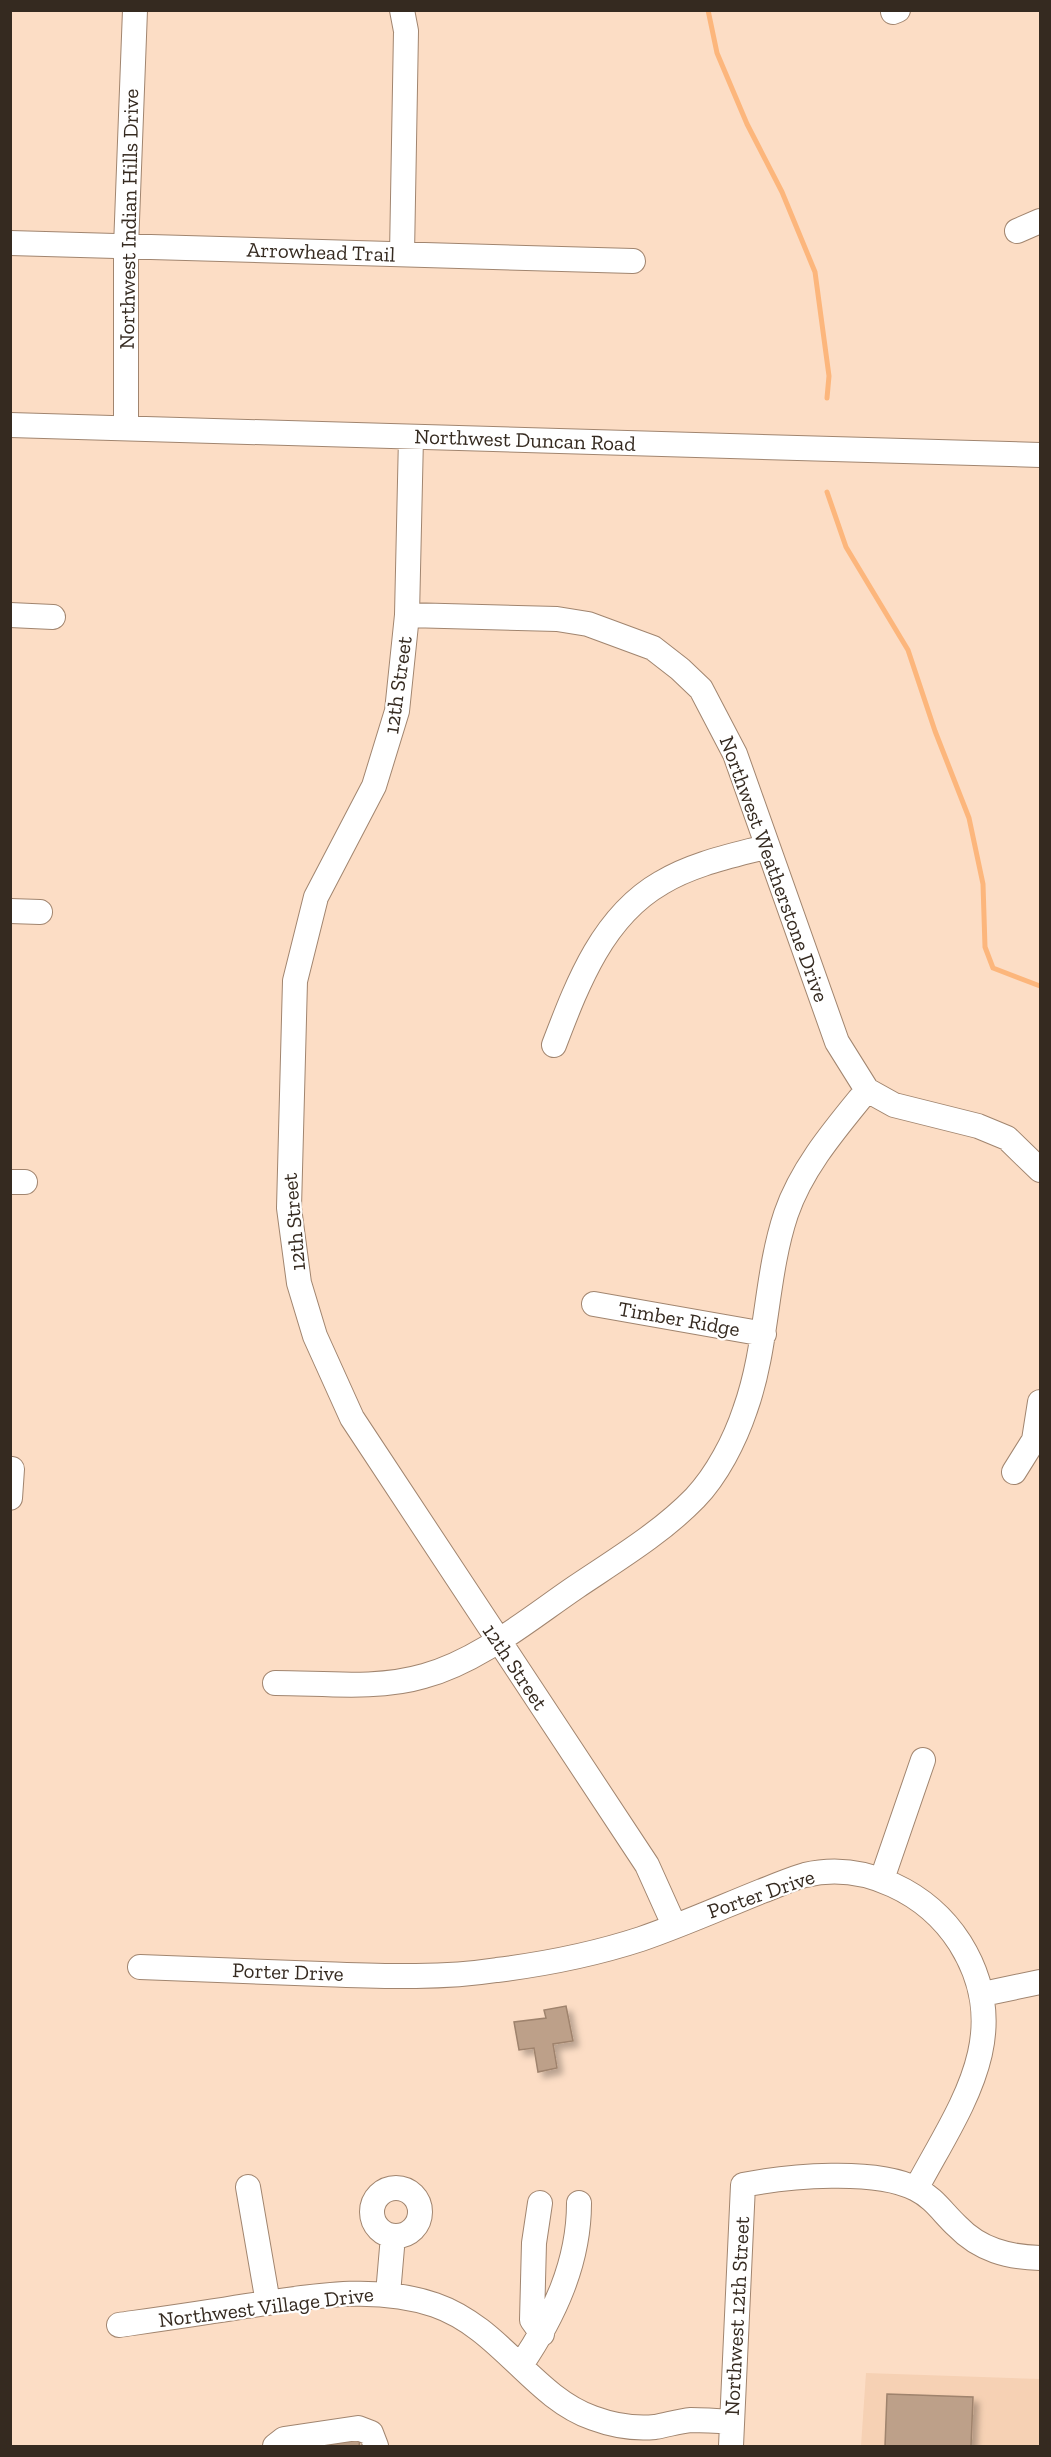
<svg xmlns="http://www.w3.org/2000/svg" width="1051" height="2457" viewBox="0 0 1051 2457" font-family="'Zilla Slab',serif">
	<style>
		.built { fill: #f6d1b4 }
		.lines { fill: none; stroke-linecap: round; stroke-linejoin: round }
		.stream { stroke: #fcb67c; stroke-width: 5 }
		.building { fill: #bda089; stroke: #9f836d; stroke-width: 1.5; filter: url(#shadow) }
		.minor-casing { stroke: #a1856f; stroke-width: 26 }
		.minor { stroke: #fff; stroke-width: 24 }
		.labels { text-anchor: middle; stroke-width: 4.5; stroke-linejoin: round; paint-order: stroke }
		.street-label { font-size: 21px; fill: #352a20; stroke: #fff }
	</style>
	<defs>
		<filter id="shadow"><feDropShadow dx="5.5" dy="5.5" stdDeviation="3" flood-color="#0004"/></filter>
	</defs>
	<rect width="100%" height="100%" fill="#fcddc5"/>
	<path class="built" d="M866 2373 1040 2379V2446H861Z"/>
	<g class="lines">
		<path class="stream" d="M708 10 717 53 747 124 782 192 815 272 829 376 827 398
			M827 492 846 547 908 650 935 731 969 818 983 884 985 947 993 968 1040 986"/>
	</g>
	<path class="building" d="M566 2006 573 2041 553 2044 557 2068 538 2072 534 2048 519 2050 514 2022 546 2018 544 2010Z
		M887 2394 973 2397 971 2446H885Z
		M360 2439 359 2446H306Z"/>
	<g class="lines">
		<defs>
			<path id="minor" d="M402 10 406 31 402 254
				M893 12 898 10
				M1017 231 1040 221
				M10 243 633 261
				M10 425 1040 455
				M126 428V247L135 10
				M411 437 407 615 397 711 374 786 316 897 295 981 289 1208 299 1283 315 1336 352 1418 647 1865 674 1925
				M10 615 53 617
				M407 615 557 619 588 624 653 648 680 669 701 689 735 754 837 1042 867 1090 894 1105 978 1126 1007 1138 1040 1170
				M10 911 40 912
				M554 1045C577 985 602 917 661 883 692 864 731 856 765 847
				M10 1182H25
				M594 1304 764 1334
				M1014 1472 1034 1440 1040 1402
				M10 1498 12 1469
				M275 1683C323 1683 377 1690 424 1676 479 1661 529 1619 576 1587 616 1560 661 1533 695 1498 717 1475 735 1440 745 1410 768 1346 765 1277 786 1214 802 1167 837 1127 867 1090
				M882 1879 923 1760
				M140 1967C201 1969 261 1972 322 1974 380 1976 438 1979 497 1970 545 1964 595 1954 641 1939 682 1925 722 1907 762 1891 776 1886 790 1879 805 1875 865 1861 928 1893 960 1943 1017 2034 959 2108 916 2189
				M983 1994 1040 1982
				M248 2187 268 2303
				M372 2212a24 24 0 1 1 48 0a24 24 0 1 1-48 0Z
				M540 2203 534 2243 532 2320 542 2334
				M388 2294 393 2236
				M119 2325C161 2319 204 2313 246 2306 308 2297 374 2284 435 2305 501 2328 533 2397 593 2418 612 2425 635 2429 655 2427 667 2425 679 2421 691 2420 705 2420 719 2421 732 2422
				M521 2365C554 2316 579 2263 579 2203
				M275 2446 284 2439 358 2428 371 2433 376 2446
				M731 2446 743 2185C788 2176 876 2168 916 2189 934 2198 943 2213 957 2226 980 2250 1008 2257 1040 2258"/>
		</defs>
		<use href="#minor" class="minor-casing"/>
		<use href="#minor" class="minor"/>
	</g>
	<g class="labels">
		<g class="street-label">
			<text transform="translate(129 219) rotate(-89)" y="7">Northwest Indian Hills Drive</text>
			<text transform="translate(321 252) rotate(2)" y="7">Arrowhead Trail</text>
			<text transform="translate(525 440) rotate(2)" y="7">Northwest Duncan Road</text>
			<text transform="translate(398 685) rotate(-82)" y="7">12th Street</text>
			<text transform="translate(774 869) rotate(70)" y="7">Northwest Weatherstone Drive</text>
			<text transform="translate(294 1222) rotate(-95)" y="7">12th Street</text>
			<text transform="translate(679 1319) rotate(10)" y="7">Timber Ridge</text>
			<text transform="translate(515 1667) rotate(56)" y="7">12th Street</text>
			<text transform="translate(761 1894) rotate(-19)" y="7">Porter Drive</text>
			<text transform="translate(288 1972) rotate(2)" y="7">Porter Drive</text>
			<text transform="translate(266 2307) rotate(-7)" y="7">Northwest Village Drive</text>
			<text transform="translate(737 2316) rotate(-87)" y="7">Northwest 12th Street</text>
		</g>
	</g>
	<rect width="1051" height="2457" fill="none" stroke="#352a20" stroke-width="24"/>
</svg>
